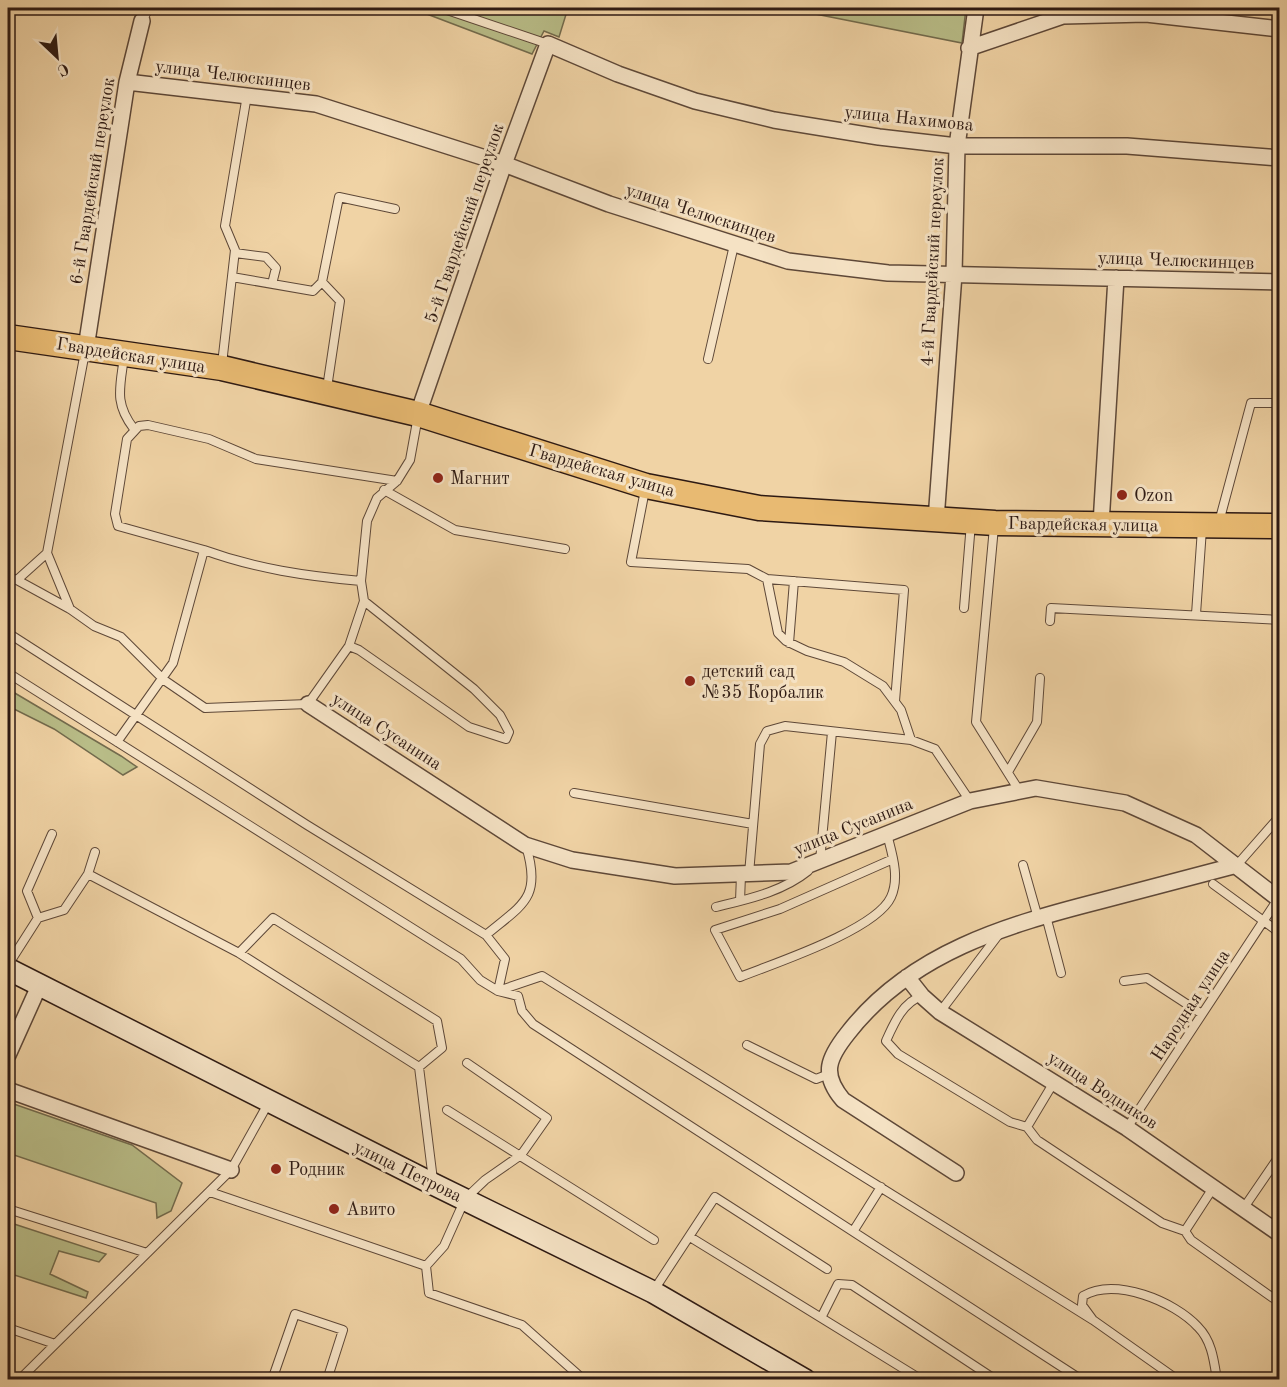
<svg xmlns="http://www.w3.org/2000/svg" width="1287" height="1387" viewBox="0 0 1287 1387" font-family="'Old Standard TT',serif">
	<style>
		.green { fill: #b8bc87; stroke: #736b4d; stroke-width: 1.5 }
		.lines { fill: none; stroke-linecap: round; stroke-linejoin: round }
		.lane-casing { stroke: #5e4838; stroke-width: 10 }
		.street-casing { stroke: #5e4838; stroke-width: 18 }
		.secondary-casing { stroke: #2e1a13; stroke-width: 24 }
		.primary-casing { stroke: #2e1a13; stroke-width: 27 }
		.lane { stroke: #f5e2c4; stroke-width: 8 }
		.street { stroke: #f5e2c4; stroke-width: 15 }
		.secondary { stroke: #f5e2c4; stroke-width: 21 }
		.primary { stroke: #e8ba72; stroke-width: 24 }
		.poi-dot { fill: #8f2418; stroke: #f5e2c4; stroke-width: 2 }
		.labels { text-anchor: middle; stroke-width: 6; stroke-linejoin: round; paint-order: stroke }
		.street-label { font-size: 18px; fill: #2e1a13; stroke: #f5e2c4 }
		.poi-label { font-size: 18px; fill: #2e1a13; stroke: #f5e2c4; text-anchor: start }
	</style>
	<rect width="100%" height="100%" fill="#f0d3a5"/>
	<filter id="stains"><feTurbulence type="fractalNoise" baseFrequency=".00333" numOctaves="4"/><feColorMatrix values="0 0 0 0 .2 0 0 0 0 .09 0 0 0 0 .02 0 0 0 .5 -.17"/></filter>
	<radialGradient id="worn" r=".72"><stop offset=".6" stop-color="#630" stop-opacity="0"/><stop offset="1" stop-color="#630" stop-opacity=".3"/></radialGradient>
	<path class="green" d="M411 8H568L559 37 544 31 532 54Z
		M785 8H966L962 43Z
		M8 689 121 756 137 767 123 775 54 729 8 706Z
		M8 1102 132 1145 182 1183 171 1211 157 1218 156 1203 8 1153Z
		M8 1222 106 1254 99 1262 59 1251 50 1274 88 1292 86 1298 8 1273Z"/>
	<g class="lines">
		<defs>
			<path id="lane" d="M441 8 548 44
				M142 21 149 8
				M235 253 266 257 276 268 272 284
				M232 277 313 291 322 282 339 197 395 209
				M322 282 340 301 327 388
				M124 357C120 388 114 403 134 429
				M708 359 734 245
				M222 364 235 250 225 226 247 95
				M384 490 455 530 565 549
				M645 490 631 562 748 569 767 579 778 633 786 641 807 651 844 662 883 686 901 710 911 740
				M1219 522 1251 403H1280
				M994 527 976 722 1020 792
				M204 550 118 526 115 514 127 439 139 426 148 425 209 439 256 459 397 481
				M8 578 17 580 70 609 94 626 121 637 164 680 205 708 308 704 349 646 359 650 469 727 506 739 509 732 500 715 474 689 364 601
				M767 579 904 590 895 701
				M17 580 47 553
				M964 608 971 523
				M70 609 47 553 85 352
				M1196 614 1202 529
				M1050 621 1051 608 1280 620
				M8 633 307 825 486 935 505 959 498 991 480 980 461 959 8 673
				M789 643 794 581
				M349 646 364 601 361 581 367 521 377 498 397 481 410 460 418 416
				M117 742 173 663 204 550C256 569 306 576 361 581
				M1008 772 1037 722 1040 678
				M574 793 753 824
				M887 834C892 854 900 877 891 897 876 930 775 963 740 977L715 930 780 909 893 859
				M820 861 832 732
				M1023 865 1038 918
				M1237 865 1280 816
				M88 874 239 953 273 918 437 1021 442 1048 419 1067
				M749 874 760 744 767 731 785 726 911 740 935 749 970 801
				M1213 884 1280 933
				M740 901 741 875
				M716 907C748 899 782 892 808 871
				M1046 916 1061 973
				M38 918 27 891 52 834
				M486 935C523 904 542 898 526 846
				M239 953 419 1067 433 1180
				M8 965 38 918 64 910 88 874 95 852
				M1124 981 1147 978 1202 1014
				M922 996C903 1002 894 1023 886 1041L898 1054 1010 1122 1027 1127 1037 1140 1162 1223 1185 1231 1213 1188
				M940 1012 999 934
				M747 1045 816 1079 829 1074
				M447 1110 654 1240
				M1027 1127 1054 1082
				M1127 1128 1278 899
				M210 1192 426 1266 429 1293 522 1325 584 1380
				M8 1209 147 1253
				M1243 1209 1280 1155
				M854 1230 881 1187
				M1185 1231 1191 1240 1273 1298H1280
				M690 1237 922 1380
				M426 1266 444 1246 465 1199 485 1180 521 1155 547 1118 467 1063
				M654 1290 715 1197 827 1269
				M822 1316 838 1284 852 1285 996 1380
				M8 1328 55 1344
				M19 1380 231 1170 269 1102
				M272 1380 295 1314 343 1330 327 1380
				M1082 1380 533 1024 522 1011 518 996 498 991 542 976 1093 1320
				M1178 1380 1093 1320 1082 1305 1083 1296C1115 1277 1174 1301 1198 1327 1212 1341 1214 1361 1217 1380"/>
			<path id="street" d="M969 48 1063 16 1146 14 1280 29
				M127 82 316 104 504 164 609 204 788 261 888 273 1280 282
				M86 348 127 82 142 21
				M418 414 504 164 548 44 618 74 695 101 774 120 879 137 957 146H1127L1280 158
				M936 520 954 274 957 146 976 8
				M1101 524 1116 278
				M308 704 525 845 572 860 675 876 791 872 970 801 1036 788 1125 803 1196 835 1280 900
				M907 977 922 996 940 1012 1127 1128 1280 1234
				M8 1055 39 986
				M8 1090 231 1170
				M956 1173 843 1100C821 1074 828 1058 848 1033 910 953 1006 925 1100 901 1146 889 1191 877 1237 865"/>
			<path id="secondary" d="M8 969 433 1184 653 1292 805 1380"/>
			<path id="primary" d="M8 337 222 368 418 414 646 486 759 508 995 523 1280 526"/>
		</defs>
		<use href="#lane" class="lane-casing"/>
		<use href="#street" class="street-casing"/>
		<use href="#secondary" class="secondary-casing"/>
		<use href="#primary" class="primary-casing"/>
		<use href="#lane" class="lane"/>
		<use href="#street" class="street"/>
		<use href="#secondary" class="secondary"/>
		<use href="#primary" class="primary"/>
	</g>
	<g class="poi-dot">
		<circle cx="438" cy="478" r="6"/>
		<circle cx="1122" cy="495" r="6"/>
		<circle cx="690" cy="681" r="6"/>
		<circle cx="276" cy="1169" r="6"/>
		<circle cx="334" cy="1209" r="6"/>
	</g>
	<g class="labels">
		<g class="street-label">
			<text transform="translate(233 75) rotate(7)" y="6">улица Челюскинцев</text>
			<text transform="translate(909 118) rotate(6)" y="6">улица Нахимова</text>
			<text transform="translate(92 181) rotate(-81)" y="6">6-й Гвардейский переулок</text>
			<text transform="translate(701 213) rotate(18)" y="6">улица Челюскинцев</text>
			<text transform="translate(464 223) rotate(-71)" y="6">5-й Гвардейский переулок</text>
			<text transform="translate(1176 260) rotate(2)" y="6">улица Челюскинцев</text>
			<text transform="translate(932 262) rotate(-87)" y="6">4-й Гвардейский переулок</text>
			<text transform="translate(131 355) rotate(9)" y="6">Гвардейская улица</text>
			<text transform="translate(602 470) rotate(16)" y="6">Гвардейская улица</text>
			<text transform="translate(1083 524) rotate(1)" y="6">Гвардейская улица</text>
			<text transform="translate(387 731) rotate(33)" y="6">улица Сусанина</text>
			<text transform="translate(853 826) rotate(-22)" y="6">улица Сусанина</text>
			<text transform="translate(1190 1005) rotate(-57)" y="6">Народная улица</text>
			<text transform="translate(1103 1090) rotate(33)" y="6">улица Водников</text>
			<text transform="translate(408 1171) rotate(26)" y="6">улица Петрова</text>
		</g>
		<g class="poi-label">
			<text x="450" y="484">Магнит</text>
			<text x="1134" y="501">Ozon</text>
			<text x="702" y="677">детский сад<tspan x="702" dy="21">№35 Корбалик</tspan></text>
			<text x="288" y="1175">Родник</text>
			<text x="346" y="1215">Авито</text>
		</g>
	</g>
	<rect width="1287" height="1387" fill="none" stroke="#f0d3a5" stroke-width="30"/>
	<rect x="9" y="9" width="1269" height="1369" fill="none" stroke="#2e1a13" stroke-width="3"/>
	<rect x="15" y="15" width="1257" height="1357" fill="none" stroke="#2e1a13" stroke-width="1.5"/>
	<g transform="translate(57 57) rotate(154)" stroke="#f5e2c4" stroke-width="4.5" paint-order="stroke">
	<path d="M0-4.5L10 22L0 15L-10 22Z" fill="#2e1a13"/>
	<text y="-9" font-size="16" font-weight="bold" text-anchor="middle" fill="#2e1a13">С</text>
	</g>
	<rect width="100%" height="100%" filter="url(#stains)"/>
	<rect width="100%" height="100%" fill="url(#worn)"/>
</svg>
